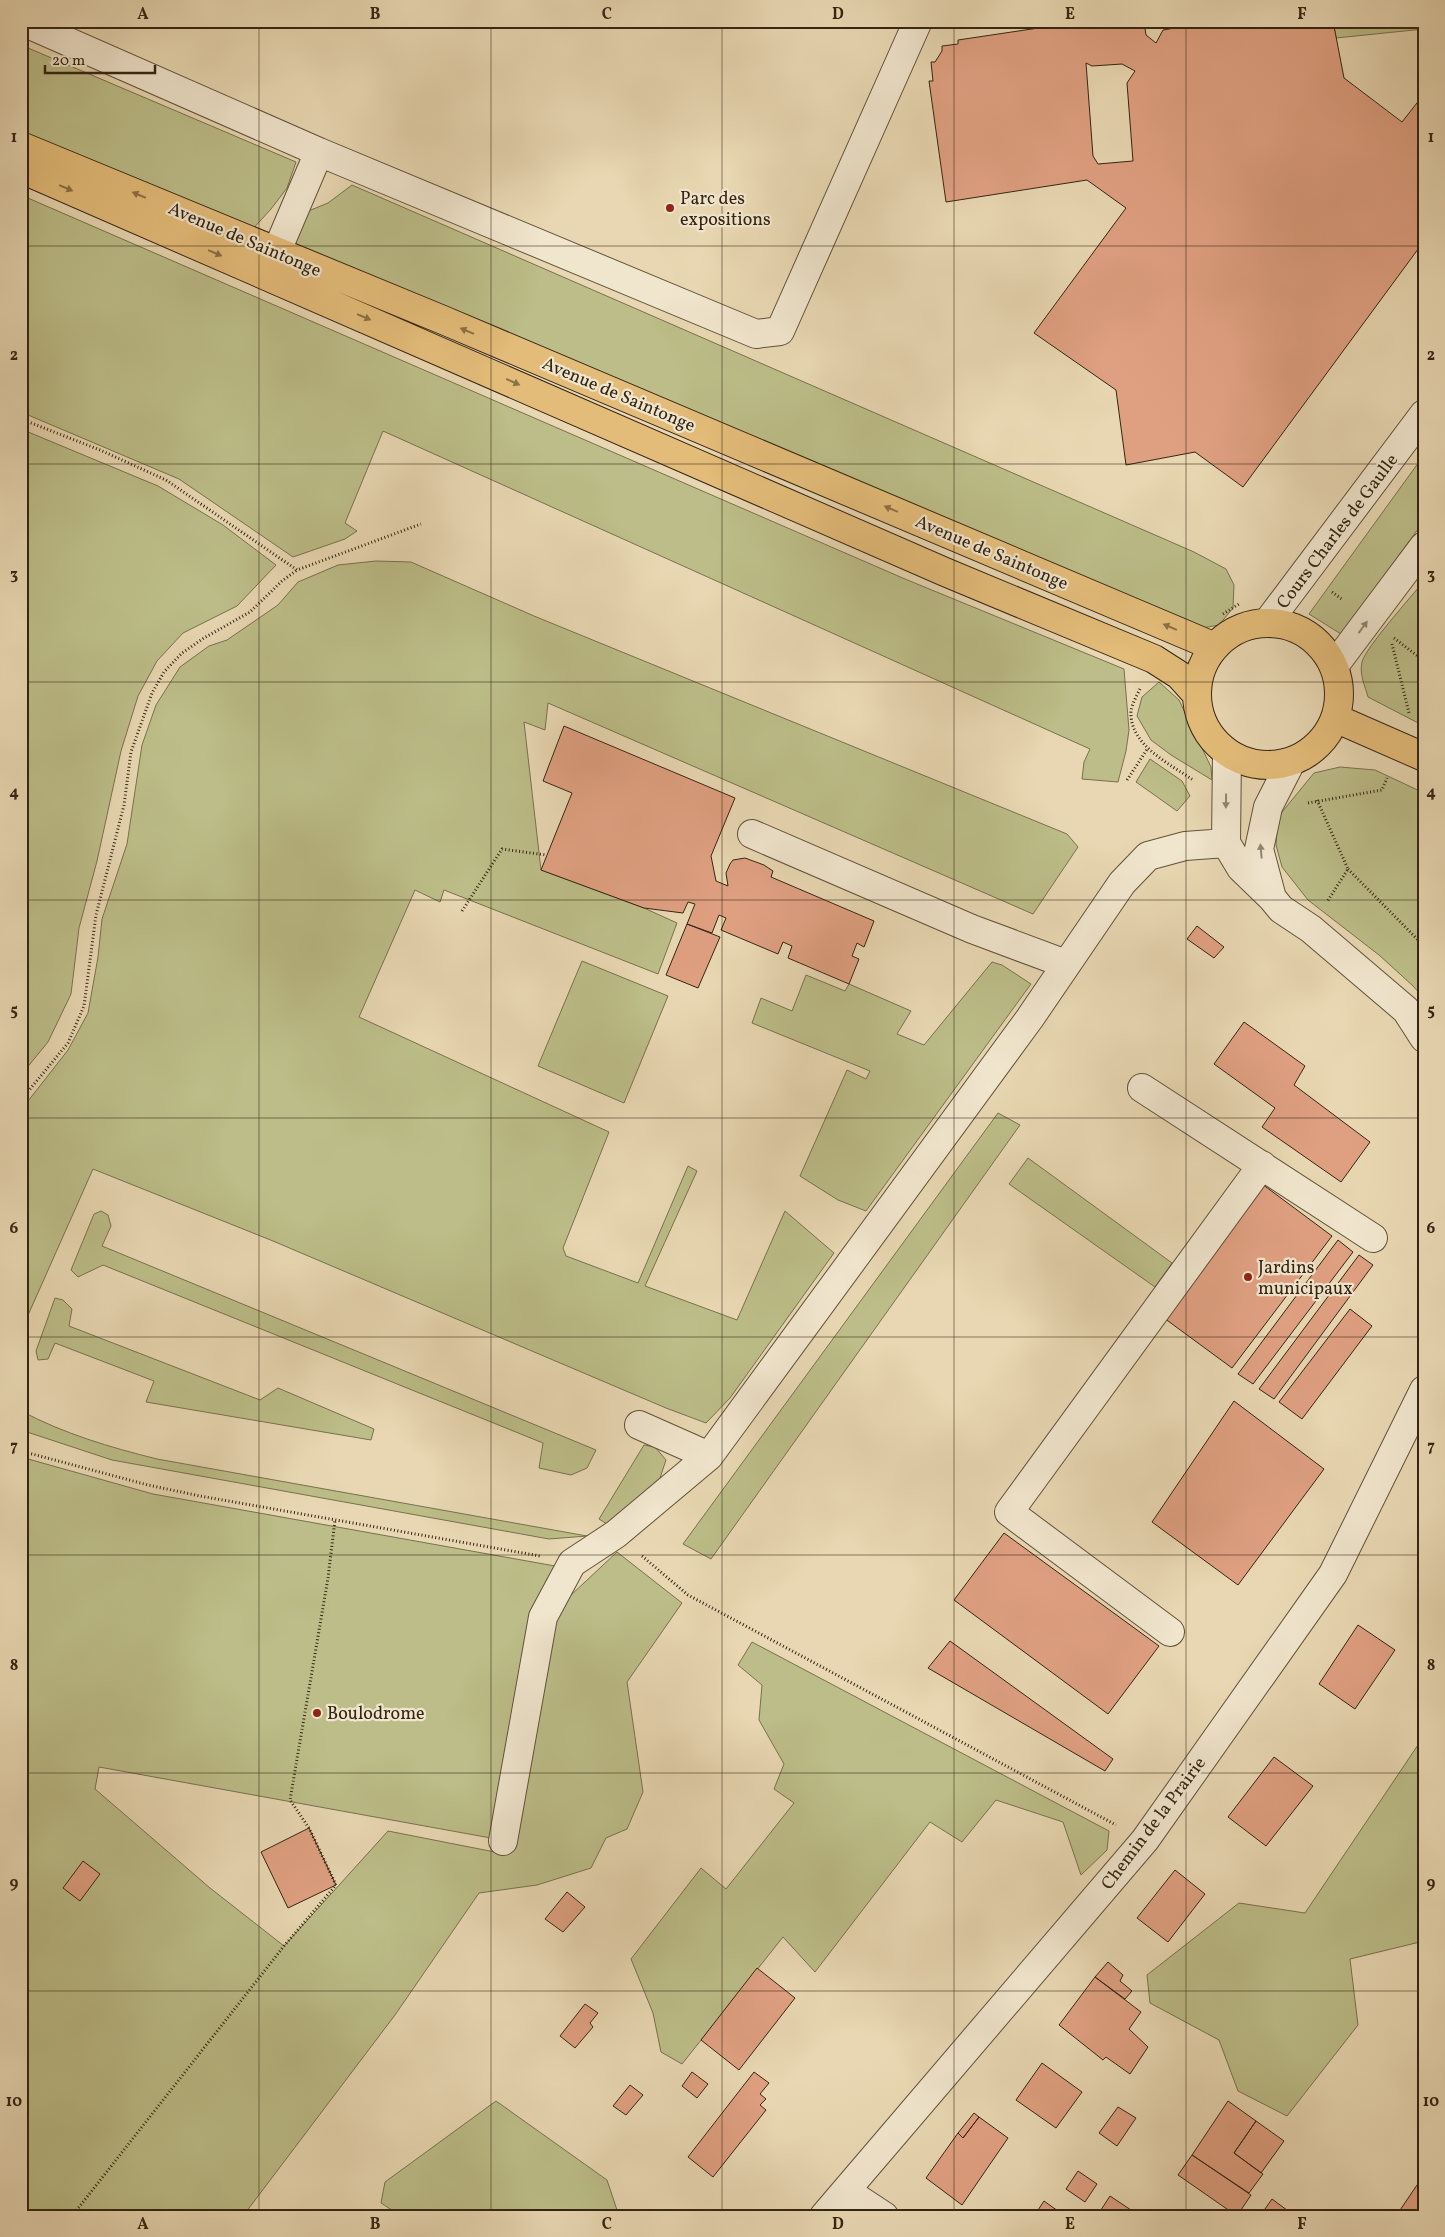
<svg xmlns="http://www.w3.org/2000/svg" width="1445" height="2237" viewBox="0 0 1445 2237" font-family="Vollkorn,serif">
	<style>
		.green { fill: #bcbd88; stroke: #78714e; fill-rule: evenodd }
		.building { fill: #dfa081; stroke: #352513; fill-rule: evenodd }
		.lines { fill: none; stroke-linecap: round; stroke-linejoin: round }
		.minor-casing { stroke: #62523b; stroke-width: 30 }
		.major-casing { stroke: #352513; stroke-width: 30 }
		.path { stroke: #352513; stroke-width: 3; stroke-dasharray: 1 2.5; stroke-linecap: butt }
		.minor { stroke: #f0e5cd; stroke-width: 28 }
		.major { stroke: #e4bc79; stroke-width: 28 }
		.oneway { fill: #8c7046 }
		.oneway2 { fill: #928570 }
		.grid { fill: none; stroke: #352513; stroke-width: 1; stroke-opacity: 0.55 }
		.poi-dot { fill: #8f2418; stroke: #f0e5cd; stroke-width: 2 }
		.labels { text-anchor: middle; stroke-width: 4.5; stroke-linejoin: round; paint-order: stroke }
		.poi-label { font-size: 18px; fill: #352513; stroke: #f0e5cd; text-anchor: start }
		.street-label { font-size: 18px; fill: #352513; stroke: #f0e5cd }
		.neatline { fill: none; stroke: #352513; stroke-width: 2 }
		.grid-label { font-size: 16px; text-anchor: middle; font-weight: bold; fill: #352513 }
	</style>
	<rect width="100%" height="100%" fill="#e8d7b2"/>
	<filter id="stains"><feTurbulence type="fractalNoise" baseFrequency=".004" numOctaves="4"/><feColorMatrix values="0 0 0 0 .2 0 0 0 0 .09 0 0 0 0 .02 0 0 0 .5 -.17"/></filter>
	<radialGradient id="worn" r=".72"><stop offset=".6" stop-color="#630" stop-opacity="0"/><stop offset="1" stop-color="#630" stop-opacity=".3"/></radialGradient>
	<path class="green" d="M1333 21H1424V29L1336 38Z
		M21 45 296 162 287 188 271 209 250 232 21 133Z
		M352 185 1194 552 1226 569 1234 585 1233 608 1219 625 1196 629 285 246 301 214 328 203Z
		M21 195 905 579 1124 669 1129 730 1126 751 1118 782 1082 779 1084 762 1090 749 383 431 345 523 357 531 345 539 293 557 179 479 21 412Z
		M21 429 158 486 223 525 276 565 237 606 183 633 157 661 138 696 121 751 97 861 79 928 71 994 48 1042 21 1075Z
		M1424 455V521L1341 634 1309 614Z
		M376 561 411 562 534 616 1067 834 1078 847 1033 914 548 703 545 730 524 722 541 870 644 908 677 923 658 974 444 890 440 902 415 890 359 1017 609 1132 563 1248 566 1256 638 1283 688 1166 697 1171 645 1286 737 1320 785 1211 834 1253 730 1398 706 1423 666 1408 273 1241 93 1169 21 1331V1110L68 1050 88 1013 98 957 102 919 127 844 142 745 156 705 180 667 209 646 227 640 278 605 298 582 338 565Z
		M1424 581V726L1368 697C1365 686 1359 674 1362 662 1366 647 1411 597 1424 581Z
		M1159 682 1179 700 1211 767 1212 780 1171 755 1151 740 1137 716 1142 697Z
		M1150 759 1182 781 1190 796 1177 811 1136 782Z
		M1340 767 1375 770 1424 793V998L1412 985 1379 955 1308 900 1282 867 1276 845 1278 817 1314 773Z
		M582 961 668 996 624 1103 538 1066Z
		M992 962 1002 965 1031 984 866 1211 838 1200 800 1176 847 1070 866 1079 870 1071 752 1023 761 998 792 1011 806 975 845 991 849 984 911 1011 897 1034 924 1045Z
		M998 1113 1020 1125 711 1559 683 1544Z
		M1028 1158 1172 1263 1155 1287 1009 1184Z
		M101 1211 108 1215 111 1226 102 1246 596 1450 587 1468 571 1475 539 1468 543 1443 103 1265 78 1277 71 1270 94 1214Z
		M55 1298 63 1300 72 1309 69 1326 260 1400 278 1388 374 1429 371 1440 146 1402 154 1381 55 1343 48 1359 38 1360 36 1351Z
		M21 1411C65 1434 109 1447 157 1459L587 1536 549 1539 112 1460 21 1430Z
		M644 1445 655 1447 666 1460 660 1478 610 1526 599 1519Z
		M21 1457 153 1494 555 1566 532 1615 570 1596 617 1552 682 1603 627 1682 643 1792 627 1829 606 1838 591 1868 537 1885 479 1893 395 2015 243 2216H21ZM99 1767 502 1840 505 1854 388 1831 284 1946 210 1888 95 1789Z
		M752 1642 1109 1831 1107 1850 1081 1875 1063 1822 996 1800 962 1842 930 1822 815 1972 783 1937 682 2064 661 2052 653 2013 631 1959 701 1868 726 1889 794 1803 774 1789 784 1764 759 1720 762 1685 738 1665Z
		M1424 1736V1941L1350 1959 1358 2025 1287 2116 1238 2091 1219 2040 1150 2003 1147 1975 1239 1903 1305 1913Z
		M496 2101 607 2180 619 2216H401L381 2203 385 2182Z"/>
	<path class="building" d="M1071 21H1144L1146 35 1156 43 1163 30 1215 21H1333L1344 78 1402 122 1424 94V241L1243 487 1195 452 1126 465 1116 390 1034 333 1126 208 1087 180 946 202 929 81H933L931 62H935L942 51V46L958 44V40L1072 23ZM1086 63 1092 66 1122 64 1135 71 1127 83 1133 161 1098 164 1093 156Z
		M564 726 735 798 711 856 716 881 728 886 726 873 730 864 733 860 745 858 764 865 773 871 771 877 874 921 864 947 857 943 852 956 859 959 849 984 788 958 792 946 783 942 778 954 721 930 726 918 719 915 712 933 687 924 695 904 688 902 683 913 644 908 541 870 572 793 543 781Z
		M687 924 720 937 698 988 666 975Z
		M1197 926 1224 947 1214 958 1187 939Z
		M1244 1022 1305 1066 1294 1085 1370 1142 1341 1182 1262 1127 1275 1108 1214 1064Z
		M1262 1184 1332 1236 1232 1368 1164 1318Z
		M1338 1240 1353 1252 1253 1384 1238 1374Z
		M1359 1255 1373 1265 1274 1399 1259 1389Z
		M1350 1309 1372 1326 1302 1419 1279 1402Z
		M1234 1401 1324 1469 1238 1585 1152 1522Z
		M1004 1533 1159 1646 1108 1714 954 1600Z
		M1358 1625 1395 1650 1355 1709 1319 1684Z
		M950 1641 1113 1759 1105 1771 928 1668Z
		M1274 1757 1313 1786 1266 1846 1228 1817Z
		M309 1828 336 1885 288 1908 261 1852Z
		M83 1861 100 1874 80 1901 63 1888Z
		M1175 1870 1205 1894 1168 1942 1137 1918Z
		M567 1892 585 1907 563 1932 545 1919Z
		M1108 1962 1123 1975 1120 1981 1132 1991 1125 1999 1095 1977Z
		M757 1968 795 1998 739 2070 701 2040Z
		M1095 1977 1141 2012 1129 2029 1148 2047 1130 2074 1106 2057 1103 2060 1059 2025Z
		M585 2004 598 2013 590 2023 593 2027 575 2048 560 2036Z
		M1042 2063 1082 2092 1056 2128 1016 2100Z
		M692 2072 708 2084 697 2098 682 2086Z
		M754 2072 769 2083 760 2094 766 2099 760 2105 766 2110 713 2177 688 2157Z
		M630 2085 643 2095 626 2115 613 2106Z
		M1228 2101 1256 2121 1234 2153 1263 2174 1249 2193 1192 2155Z
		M1118 2107 1136 2118 1117 2146 1099 2133Z
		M974 2113 979 2117 963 2138 958 2133Z
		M979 2117 1008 2138 962 2205 926 2178 958 2133 963 2138Z
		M1256 2121 1284 2141 1261 2173 1234 2153Z
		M1192 2155 1251 2195 1237 2216 1178 2175Z
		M1078 2171 1097 2184 1085 2202 1066 2189Z
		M1417 2185 1424 2190V2216H1396Z
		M1110 2196 1140 2216H1097Z
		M1272 2199 1295 2216H1260Z
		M1044 2201 1065 2216H1034Z"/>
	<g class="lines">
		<defs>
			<path id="minor" d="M21 21 319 152
				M276 253 319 152 756 334 780 331 918 21
				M1267 623 1424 414
				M1334 666 1424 546
				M1227 753 1226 843 1241 868 1272 898
				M1291 762 1268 807 1259 849 1272 898 1281 909 1311 929 1406 1010 1424 1038
				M752 834 972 929 1066 964
				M1142 1088 1373 1238
				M639 1425 709 1456 1030 1018 1122 883 1148 856 1185 846 1226 843
				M1170 1632 1009 1512 1262 1165
				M503 1841 543 1617 572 1563 616 1534 709 1456
				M846 2191 884 2216
				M824 2216 1145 1840 1333 1574 1424 1390"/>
			<path id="major" d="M21 146 443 320 1215 647
				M21 169 945 572 1154 659 1179 675 1197 695
				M1197 694a71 71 0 1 1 142 0a71 71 0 1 1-142 0Z
				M1335 718 1424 757"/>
		</defs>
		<use href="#minor" class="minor-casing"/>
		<use href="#major" class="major-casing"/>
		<path class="path" d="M21 419 100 450 166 480 297 570 421 524
			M1332 592 1343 600
			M1223 614 1239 604
			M1394 638 1424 661
			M1392 644 1409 713
			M1140 689C1137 695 1132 704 1131 711 1129 745 1170 764 1193 780
			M1127 780 1148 748
			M1317 800 1348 869 1327 902
			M1308 803 1382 790 1387 778
			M1348 869 1424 946
			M462 911 502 849 546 855
			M21 1100 68 1043 84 1006 96 915 124 805 131 752 152 693 164 672 182 653 204 638 250 612 282 581 297 570
			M21 1388 23 1387
			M21 1451 148 1485 200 1496 540 1556
			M642 1556 688 1595 1116 1825
			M72 2216 284 1946 336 1885 309 1828 290 1800 328 1578 335 1520"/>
		<use href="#minor" class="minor"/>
		<use href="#major" class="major"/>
	</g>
	<defs><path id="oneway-solid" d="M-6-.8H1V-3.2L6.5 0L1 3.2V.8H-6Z" transform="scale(1.25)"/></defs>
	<g class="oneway">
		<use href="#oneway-solid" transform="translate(66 188) rotate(23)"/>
		<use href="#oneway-solid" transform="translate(139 195) rotate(-157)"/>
		<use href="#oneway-solid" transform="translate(215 253) rotate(23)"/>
		<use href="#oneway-solid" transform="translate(364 317) rotate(23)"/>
		<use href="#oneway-solid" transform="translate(467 331) rotate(-157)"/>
		<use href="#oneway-solid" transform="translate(513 382) rotate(24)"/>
		<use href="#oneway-solid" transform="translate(891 509) rotate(-157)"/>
		<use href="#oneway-solid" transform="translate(1170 627) rotate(-157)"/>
	</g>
	<g class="oneway2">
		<use href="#oneway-solid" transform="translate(1363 627) rotate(-54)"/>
		<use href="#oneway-solid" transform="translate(1226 801) rotate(91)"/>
		<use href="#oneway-solid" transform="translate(1261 851) rotate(-95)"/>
	</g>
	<path class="grid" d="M259 21V2216M491 21V2216M722 21V2216M954 21V2216M1186 21V2216M21 246H1424M21 464H1424M21 682H1424M21 900H1424M21 1118H1424M21 1337H1424M21 1555H1424M21 1773H1424M21 1991H1424"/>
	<g class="poi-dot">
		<circle cx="670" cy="208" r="5"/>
		<circle cx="1248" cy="1277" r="5"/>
		<circle cx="317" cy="1713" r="5"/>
	</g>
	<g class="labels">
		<g class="poi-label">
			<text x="680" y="204">Parc des<tspan x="680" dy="21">expositions</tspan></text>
			<text x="1258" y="1273">Jardins<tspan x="1258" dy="21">municipaux</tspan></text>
			<text x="327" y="1719">Boulodrome</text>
		</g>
		<g class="street-label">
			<text transform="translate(245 239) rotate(23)" y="6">Avenue de Saintonge</text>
			<text transform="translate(619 394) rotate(23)" y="6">Avenue de Saintonge</text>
			<text transform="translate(1337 531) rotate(-53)" y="6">Cours Charles de Gaulle</text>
			<text transform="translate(992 552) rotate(23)" y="6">Avenue de Saintonge</text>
			<text transform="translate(1153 1823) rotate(-53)" y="6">Chemin de la Prairie</text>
		</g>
	</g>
	<rect width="1445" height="2237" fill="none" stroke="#e8d7b2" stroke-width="55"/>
	<path d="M45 65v8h110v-8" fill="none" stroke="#352513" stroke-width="2.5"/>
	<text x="52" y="65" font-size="15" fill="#352513" stroke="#f0e5cd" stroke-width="4" paint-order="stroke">20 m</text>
	<rect x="28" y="28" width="1390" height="2182" class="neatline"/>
	<g class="grid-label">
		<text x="143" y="19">A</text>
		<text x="375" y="19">B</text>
		<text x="607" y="19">C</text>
		<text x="838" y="19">D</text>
		<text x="1070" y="19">E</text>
		<text x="1302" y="19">F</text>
		<text x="14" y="142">1</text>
		<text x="1431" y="142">1</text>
		<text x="14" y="360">2</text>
		<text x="1431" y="360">2</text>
		<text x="14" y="579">3</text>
		<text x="1431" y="579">3</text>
		<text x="14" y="797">4</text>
		<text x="1431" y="797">4</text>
		<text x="14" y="1015">5</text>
		<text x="1431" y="1015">5</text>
		<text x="14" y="1233">6</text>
		<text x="1431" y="1233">6</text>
		<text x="14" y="1451">7</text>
		<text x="1431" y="1451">7</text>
		<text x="14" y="1670">8</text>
		<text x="1431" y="1670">8</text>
		<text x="14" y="1888">9</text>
		<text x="1431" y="1888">9</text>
		<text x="14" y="2106">10</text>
		<text x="1431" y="2106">10</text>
		<text x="143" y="2229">A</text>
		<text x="375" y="2229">B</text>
		<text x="607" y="2229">C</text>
		<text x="838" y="2229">D</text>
		<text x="1070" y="2229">E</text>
		<text x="1302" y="2229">F</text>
	</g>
	<rect width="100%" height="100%" filter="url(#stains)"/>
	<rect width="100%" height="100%" fill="url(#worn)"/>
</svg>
